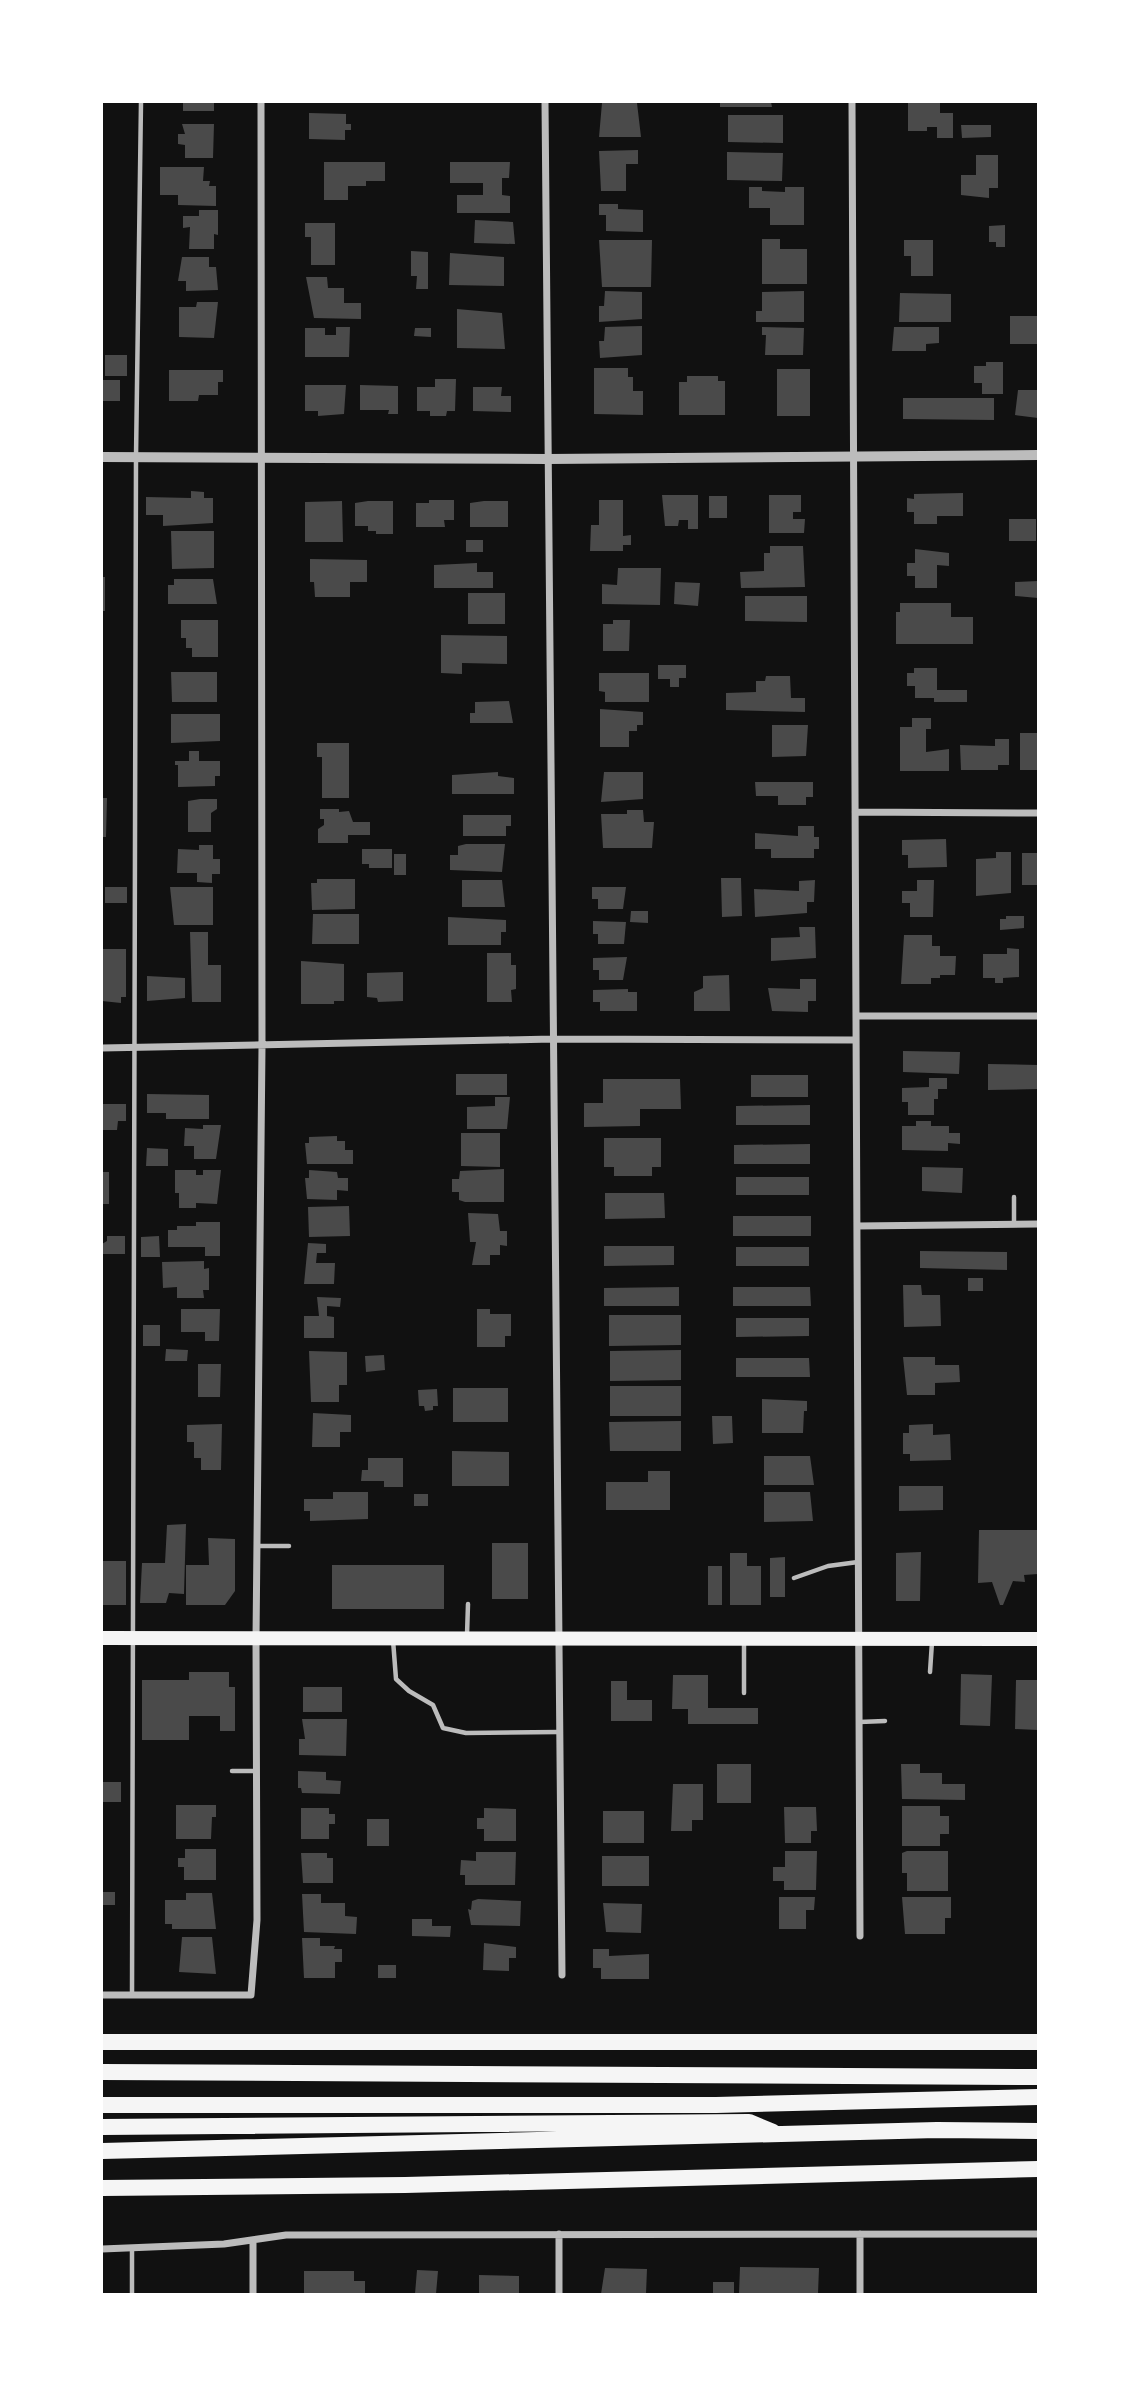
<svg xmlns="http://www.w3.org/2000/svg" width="1140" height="2396" viewBox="0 0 1140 2396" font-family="'Asap Condensed',sans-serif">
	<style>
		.building { fill: #4a4a4a }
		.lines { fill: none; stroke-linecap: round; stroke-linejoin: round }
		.service { stroke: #bcbcbc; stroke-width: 4.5 }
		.minor { stroke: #bcbcbc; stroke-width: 7 }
		.tertiary { stroke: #bcbcbc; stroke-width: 10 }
		.primary { stroke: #f5f5f5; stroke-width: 14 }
		.motorway { stroke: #f5f5f5; stroke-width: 16 }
	</style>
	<rect width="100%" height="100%" fill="#111"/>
	<path class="building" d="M183 102H214V111H183Z
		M720 102H771L772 107H720Z
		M908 102H940V113H953V138H937V127H927V131H908Z
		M602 103H637L641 137H599Z
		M309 113 346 114V124H351V130H345V140L309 139Z
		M728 115H783V143L728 142Z
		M182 124H214L213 158H185V145L178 144V134H185Z
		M961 125H991V137L962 138Z
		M638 150V164H626V191H601L599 151Z
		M727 152 783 153 782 181 727 180Z
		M976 155H998V188H989V198L961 195V175H976Z
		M324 162H385V181H366V186H348V200H324Z
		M450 162H510L509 178H502V195L510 196V213H457V195H483V183H450Z
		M160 167H204L203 181H210L209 186H216V206L178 205V195H160Z
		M749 187H762V191L785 192V187H804V225H770V208H749Z
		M599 204H618V209L643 210V232L606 231V215H599Z
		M199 210H218V235L214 234V249H189L190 227 183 228V216H199Z
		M475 220 513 222 515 244 474 243Z
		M305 223H335V265H311V237H305Z
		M1005 225V247H996V242H989V226Z
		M762 239H780V249H807V284H762Z
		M599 240H652L651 287H602Z
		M904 240H933V276H911V256H904Z
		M411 251 428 252V289H416L417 276H411Z
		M450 253 504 257V286L449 285Z
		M182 257H209V267H216L218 290 186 291V281H178Z
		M306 277H327L328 288H344V303H361V319L314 318Z
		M605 291 642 292V319L599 322V306H604Z
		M804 291V322H756V311H762V292Z
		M900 293 951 294V322H899Z
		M197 302H218L214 338 179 337V307H196Z
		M457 309 502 313 505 349 457 348Z
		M1010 316H1038V344H1010Z
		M642 326V355L600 358 599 341H604L605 327Z
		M336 327H350L349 357H305V328H325V335H336Z
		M762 327 804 328 803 355H765L766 335H762Z
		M894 327H939V343L926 344V351H892Z
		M415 328H431V337L414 336Z
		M105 355H127V376H105Z
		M986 362H1003V394H982V383H974V366H986Z
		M594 368H628V377H633V391H643V415L594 414Z
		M777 369H810V416H777Z
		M169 370H223V382H218V395H199L198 401H169Z
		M687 376H718V381H725V415H679V382H687Z
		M435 379H456L455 411H447L446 416H430V411H417V387H435Z
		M102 380H120V401H102Z
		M305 385H346L344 414 318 416V411H305Z
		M360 385 398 386V414H388L389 410H360Z
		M473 387H502L501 396H511V412L473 411Z
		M1018 390H1038V418L1015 415Z
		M903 398H994V420L903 419Z
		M191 491 204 492V498H213V523L163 526V515H146V497L191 498Z
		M963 493V516H937V524H914V512H907V498L914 499V494Z
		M662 495H698V529H688V520H679L678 526H665Z
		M769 495H801V512H793V519H805L804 533H769Z
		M709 496H727V518H709Z
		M429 500H454V520H444L445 527H416V503H429Z
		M599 500H623V536L631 535V545H623V551H590L591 525H599Z
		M342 501 343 542H305V502Z
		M368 501H393V534H376V531H368V526H355V503Z
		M484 501H508V527H470V503Z
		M1009 519H1036V541H1009Z
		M171 531H214V568L172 569Z
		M466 540H483V552H466Z
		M770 546H803L805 587 741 588 740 572 764 571V553H770Z
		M915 549 949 553V566L937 565V588H915V576H907V563H915Z
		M310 559 367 560V582H350V597H315L314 582H310Z
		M477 563V572H493V588H434V565Z
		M618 568H661L660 605 602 604V584L617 585Z
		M102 577H105V611H102Z
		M174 579H213L217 604H168V585H174Z
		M1038 581V598L1015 596V582Z
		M675 582 700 583 698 606 674 604Z
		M468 593H505V624H468Z
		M745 596H807V622L745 621Z
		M900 603H951V617H973V644H896V612H900Z
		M181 620H218V657H192V648H186V638H181Z
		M613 620H630L629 651H603V624H613Z
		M441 635 507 636V664L462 663V674L441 673Z
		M658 665H686V678H679V687H670V679H658Z
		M914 668H937V690H967V702H934V698H915V686H907V673H914Z
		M171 672H217V702H172Z
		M599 673H649V702H605V692L599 691Z
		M766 676H790L791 698H805V712L726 710V693L756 692V681H765Z
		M509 701 513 723H470V713H475V702Z
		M600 709 643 712V725H637V731H629V747H600Z
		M171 714H220V741L171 743Z
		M912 718H931V729H926V752L949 749V771H900V727H912Z
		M772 725H808L806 756 772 757Z
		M1020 733H1038V770H1020Z
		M995 739H1009V765H998V770H961L960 745 995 746Z
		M317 743H349V798H322V757H317Z
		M189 751H199V761H220V776H215V786L178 787V765H175V761H189Z
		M498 772V776L514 778V794H452V775Z
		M604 772H643V799L601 802Z
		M755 782H813V797H806V805H778V796H756Z
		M102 798H107L106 837H102Z
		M200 799H217V809L211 813V832H188V801Z
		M320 809H339V812L349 811 353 822H370V835H348V843H318V829L324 825V819H320Z
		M627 810H643L644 822H654L652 848H603L601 814H627Z
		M463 815H511V826H506V836H463Z
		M798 826H814V837H819V849H814V858H771V849H755V833L798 836Z
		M946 839 947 867 908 868V855H902V840Z
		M466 844H505L502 872 450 870V855H458V846Z
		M199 845H213V859H220V874H212V883L197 882V873H177L178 849 199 850Z
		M362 849H392V868H369V864H362Z
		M996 852H1011V893L976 896V859L996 858Z
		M1022 853H1038V885H1022Z
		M394 854H406V875H394Z
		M721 878H741L742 916 722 917Z
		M317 879H355V909L312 910 311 883H317Z
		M462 880H502L505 907H462Z
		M815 880 814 902H807V913L755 917 754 889 799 891V881Z
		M917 880H934L933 917H910V903H902V891H917Z
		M105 887H127V903H105Z
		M170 887H213V925H174Z
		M592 887H626L623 909H598V899H592Z
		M631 911H648V923L630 922Z
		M313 914H359V944H312Z
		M1006 916H1024V928L1000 930V919H1006Z
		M448 917 506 920V932H501V945H448Z
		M593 921 626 922 624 944H598V934H593Z
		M799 927H815L816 958 771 961V938L800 937Z
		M190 932H208V965H221V1002H192Z
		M904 935H932V946H940V956H956L955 975H940V978H931V984H901Z
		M1007 948 1019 949V977L1003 978V983H995V978H983V954H1007Z
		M102 949H126V997H121V1003L102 1001Z
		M487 953H511V965H516V989L511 990 512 1002H487Z
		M627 957 623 980H599V970H593V958Z
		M301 961 344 964V1001H334V1004H301Z
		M403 972V1001L378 1002 377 998 367 997V973Z
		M729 975 730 1011H694V992L703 988V976Z
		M147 976 185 978V998L147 1001Z
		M800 979H816V1001H808V1012L772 1011 768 988 800 989Z
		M628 989V992H637V1011H600V1002H593V990Z
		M903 1051 960 1052 959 1074 903 1072Z
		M988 1064 1038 1065V1089L988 1090Z
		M456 1074H507V1095H456Z
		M751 1075H808V1097H751Z
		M929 1078H947V1089H938V1099H934V1115H908V1102H902V1088L929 1087Z
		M603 1079H680L681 1109H640V1126L584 1127V1103H603Z
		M147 1094 209 1095V1119H166V1113H147Z
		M495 1097H510L507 1129H467V1107L495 1106Z
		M102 1104H126V1121H118L117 1130H102Z
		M810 1105V1125H736V1106Z
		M916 1121H931V1126H949V1133H960V1144L948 1143V1151L902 1150V1126H916Z
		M203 1125H221L216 1159H194V1146H184L185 1128 203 1129Z
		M461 1133H500V1167L461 1166Z
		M337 1136V1141H345V1150H353V1164H307L305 1143H309V1137Z
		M604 1138H661V1167H652V1176H614V1167H604Z
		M810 1144V1164H734V1145Z
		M147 1148 168 1149V1166H146Z
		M922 1167 963 1168 962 1193 922 1191Z
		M504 1169V1202H465L459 1200V1192H452V1179H459L460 1171Z
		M175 1170H196V1175H203V1170H221L217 1204 196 1203V1208H179V1193H175Z
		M309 1170 337 1172 338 1178H348V1191L337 1190V1200L307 1199 305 1178H309Z
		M102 1172H109V1204H102Z
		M736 1177H809V1195H736Z
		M605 1193H664L665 1218 605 1219Z
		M349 1206 350 1236 309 1237 308 1207Z
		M468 1213 498 1214 500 1231H507V1246L500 1245V1255H490V1265H472L476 1242H470Z
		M733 1216H811V1236H733Z
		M196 1222H220V1256H205V1247H168V1230H177V1226H196Z
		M107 1236H125V1254H102V1244L107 1241Z
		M159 1236 160 1257H141V1237Z
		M308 1243 326 1244V1253H317L316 1263H335L334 1284H304Z
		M604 1246H674V1265L604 1266Z
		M736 1247H809V1266H736Z
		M920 1251 1007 1252V1270L920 1268Z
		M204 1261V1269L209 1268V1290H203L204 1298H177V1287L163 1288 162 1262Z
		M968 1278H983V1291H968Z
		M903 1285H921L922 1295H940L941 1326 904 1327Z
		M679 1287V1306H604V1288Z
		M733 1287H810L811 1306H733Z
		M317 1297 341 1298 340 1307 327 1306V1316L334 1317V1338H304V1316H319Z
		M181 1309H220L219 1341H205V1332H181Z
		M477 1309H490V1314H511V1336H505V1347H477Z
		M609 1315H681V1345L609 1346Z
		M736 1318H809V1336L736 1337Z
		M143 1325H160V1346H143Z
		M166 1349 188 1350 187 1361H165Z
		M681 1350V1380L610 1381V1351Z
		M309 1351 347 1352V1385H339V1402H311Z
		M384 1355 385 1370 366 1372 365 1356Z
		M903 1357H935V1365H959L960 1382 935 1383V1395H907Z
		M736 1358H809L810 1377H736Z
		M198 1364H221L220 1397H198Z
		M610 1386H681V1416H610Z
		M453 1388H508V1422H453Z
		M437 1389 438 1406H433V1410L425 1411 424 1406H419L418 1390Z
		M762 1399 807 1401V1411H804L803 1433H762Z
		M313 1413 351 1415V1432H340V1447H312Z
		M712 1416H732L733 1443 713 1444Z
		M681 1421V1451H610L609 1422Z
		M222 1424 221 1470H201V1458H194V1442H187V1425Z
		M933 1424V1435L950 1434 951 1460 910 1461V1454H903V1433H909V1425Z
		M452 1451 509 1452V1486H452Z
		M764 1456H810L814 1485H764Z
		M368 1458H403V1487H384V1481H361L362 1470H368Z
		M648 1471H670V1510H606V1482H648Z
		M899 1486H943V1510L899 1511Z
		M333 1492H368V1519L310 1521V1511H304V1499H333Z
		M764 1492H810L813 1521 764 1522Z
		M414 1494H428V1506H414Z
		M186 1524 184 1594 169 1593 166 1603H140L142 1563H165L167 1525Z
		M979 1530H1038V1574L1024 1575 1025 1582 1013 1581 1003 1605H1000L992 1582 978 1583Z
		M208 1538 235 1539V1591L225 1605H186V1565H209Z
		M492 1543H528V1599H492Z
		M921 1552 920 1601H896V1553Z
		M730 1553H747V1566H761V1605H730Z
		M785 1557V1597H770V1558Z
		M102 1561H126V1605H102Z
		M332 1565H444V1609H332Z
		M708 1566H722V1605H708Z
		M189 1672H229V1687H235V1731H220V1716H189V1740H142V1680H189Z
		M961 1674 992 1675 990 1726 960 1725Z
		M673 1675H708V1708H758V1724H688V1709H672Z
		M1016 1680H1038V1730L1015 1729Z
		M611 1681H627V1700H652V1721H611Z
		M303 1687H342V1712H303Z
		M302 1719H347L346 1756 299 1755V1739H305Z
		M717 1764H751V1803H717Z
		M901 1764H920V1773H942V1784H965V1800L902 1799Z
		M298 1771 326 1772V1780L341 1781 340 1794 302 1793 301 1788H298Z
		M102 1782H121V1802H102Z
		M673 1784H703V1820H692V1831H671Z
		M176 1805H216V1817H212L211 1839H176Z
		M902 1806H940V1816H949V1834H940V1846H902Z
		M784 1807H816L817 1831H811V1843H785Z
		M301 1808H329V1814H335V1824H329V1839H301Z
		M484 1808 516 1809V1841H484V1829H477V1818H484Z
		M603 1811H644V1843H603Z
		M367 1819H389V1846H367Z
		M185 1849H216V1880H184V1867H178V1858H185Z
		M785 1851H817L816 1890H784V1881H773V1867H785Z
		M907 1851H948V1891H907V1873H902V1853Z
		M476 1852H516L515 1885H465V1875H460L461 1860 476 1861Z
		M301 1853H327V1858H333V1883H303Z
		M602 1856H649V1886H602Z
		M102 1892H115V1905H102Z
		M186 1893H212L216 1929H172V1924H165V1900H186Z
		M302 1894H321V1903H345V1916L357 1917 356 1934 304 1932Z
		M779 1897H815L814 1910H806V1929H779Z
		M902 1897H951V1918H945V1934H905Z
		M478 1899 521 1901 520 1926 471 1925 468 1909 471 1910 472 1901Z
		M603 1903 642 1904 641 1933 606 1932Z
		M412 1919H432V1926H451L450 1937 412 1936Z
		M182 1937H212L216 1974 179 1972Z
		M302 1938H320V1946H335L334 1949H342V1962H335V1978H304Z
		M484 1943 516 1947V1958H509V1971L483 1970Z
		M593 1949H609V1956L649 1954V1979H601V1968H593Z
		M378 1965H396V1978H378Z
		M740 2267 819 2268 818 2294H739Z
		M605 2268 647 2269 646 2294H601Z
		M417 2270 438 2271 436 2294H415Z
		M304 2271H354V2281H365V2294H304Z
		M479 2275 519 2276V2294H479Z
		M713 2282H734V2294H713Z"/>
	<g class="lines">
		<path class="service" d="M1014 1197V1224
			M258 1546H289
			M794 1578 828 1566 858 1562
			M467 1635 468 1604
			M393 1640 396 1679 409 1691 433 1705 443 1728 466 1733 559 1732
			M744 1640V1693
			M930 1672 932 1642
			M859 1722 885 1721
			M232 1771H256
			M132 1995 136 457 141 102
			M132 2294V2250"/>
		<path class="minor" d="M545 102 562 1975
			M852 102 860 1936
			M855 812 1038 813
			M856 1016H1038
			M102 1048 553 1039 856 1040
			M857 1226 1038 1224
			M102 1995H251L257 1920 256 1639 262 1047 261 102
			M102 2249 224 2244 286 2235 1038 2234
			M253 2294V2240
			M559 2294V2234
			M860 2294V2234"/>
		<path class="tertiary" d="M102 457 548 459 1038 455"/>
		<path class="primary" d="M102 1638 1038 1639"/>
		<path class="motorway" d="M102 2042H1038
			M102 2072 1038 2077
			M102 2105H716L1038 2097
			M102 2127 749 2122 773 2132
			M102 2151 937 2130 1038 2131
			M102 2188 405 2185 1038 2169"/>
	</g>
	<rect width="1140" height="2396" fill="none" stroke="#ffffff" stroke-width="206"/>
</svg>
